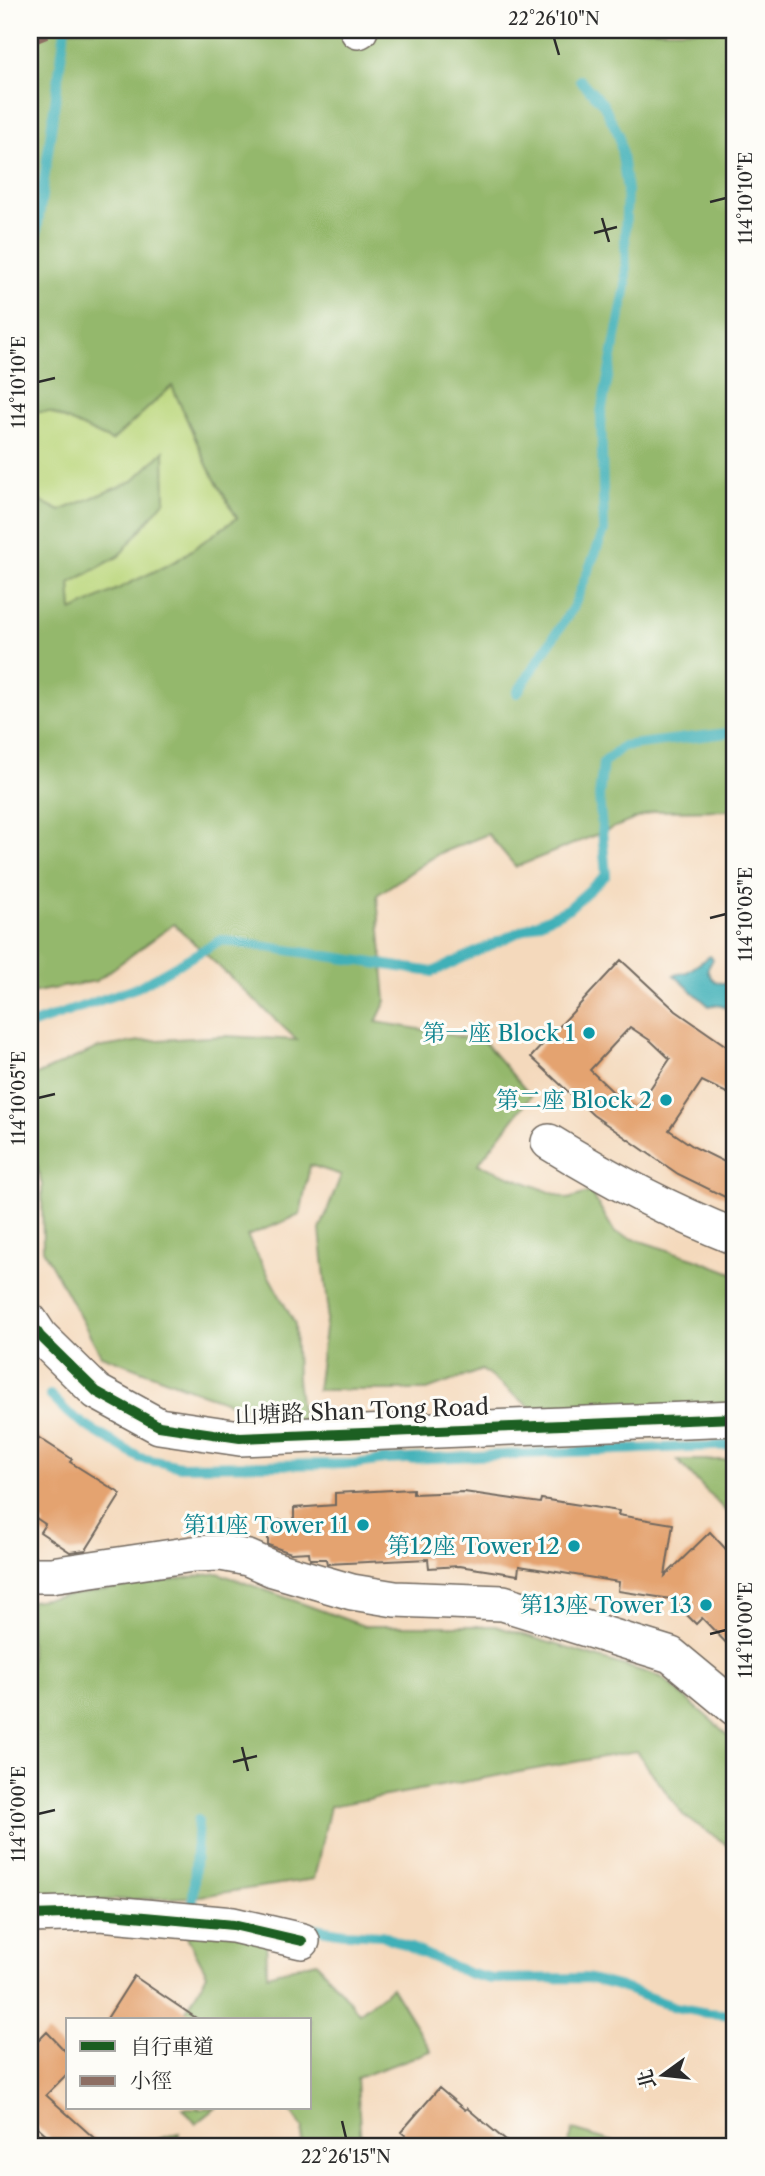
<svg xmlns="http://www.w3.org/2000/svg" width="765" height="2176" viewBox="0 0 765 2176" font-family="'Libre Caslon Text','Noto Serif TC',serif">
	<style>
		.green { fill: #bbd77d; stroke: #738154; stroke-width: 2 }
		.forest { fill: #94b86c; stroke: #60724c; stroke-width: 2 }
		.water { fill: #3fb0b8; stroke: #356e72; stroke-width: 2 }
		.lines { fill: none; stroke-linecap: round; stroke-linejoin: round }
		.stream { stroke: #3fb0b8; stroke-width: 10 }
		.building { fill: #e4a36f; fill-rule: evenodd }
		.minor-casing { stroke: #71685e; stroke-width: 38 }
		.minor { stroke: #fff; stroke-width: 35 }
		.quiet { stroke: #8d6e63; stroke-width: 9; stroke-dasharray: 18 9; stroke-linecap: butt }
		.cycleway-casing { stroke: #fdfcf7; stroke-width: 15 }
		.cycleway { stroke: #1b5e20; stroke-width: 10 }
		.ticks { fill: none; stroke: #2b2b2b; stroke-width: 2.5 }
		.culture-dot { fill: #0f9aa8; stroke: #fdfcf7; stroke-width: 2.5 }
		.labels { text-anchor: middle; stroke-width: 6; stroke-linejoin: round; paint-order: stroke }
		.culture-label { font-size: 23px; fill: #0d838f; stroke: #fdfcf7; text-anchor: end }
		.street-label { font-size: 23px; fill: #2b2b2b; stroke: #fdfcf7 }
		.neatline { fill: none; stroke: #2b2b2b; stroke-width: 2.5 }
		.ticks-label { font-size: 18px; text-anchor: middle; fill: #2b2b2b }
	</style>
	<rect width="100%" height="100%" fill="#fdfcf7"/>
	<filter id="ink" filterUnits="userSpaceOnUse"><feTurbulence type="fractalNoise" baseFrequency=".0143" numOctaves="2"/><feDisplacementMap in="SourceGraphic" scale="14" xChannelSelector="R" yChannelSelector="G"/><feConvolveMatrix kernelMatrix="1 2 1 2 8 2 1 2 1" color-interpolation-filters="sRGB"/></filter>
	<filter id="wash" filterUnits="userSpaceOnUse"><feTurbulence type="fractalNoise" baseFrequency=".00686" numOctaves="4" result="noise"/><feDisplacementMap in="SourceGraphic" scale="28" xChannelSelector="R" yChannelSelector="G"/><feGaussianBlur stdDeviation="1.57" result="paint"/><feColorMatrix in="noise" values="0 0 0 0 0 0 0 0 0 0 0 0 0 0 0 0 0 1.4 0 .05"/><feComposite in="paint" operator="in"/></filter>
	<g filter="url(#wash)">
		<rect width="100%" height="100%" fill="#f4d9bc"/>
		<path class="green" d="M172 385 208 467 237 518 176 561 72 612 70 583 119 556 164 452 133 481 60 511 30 496V412H50L112 440Z"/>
		<path class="forest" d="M30 30H735V810L655 811 516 867 488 834 438 854 377 895 386 1001 376 1022 437 1032 484 1042 531 1096 478 1164 568 1199 591 1192 615 1233 696 1259 735 1274V1433L573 1440 482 1370 427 1390H317L328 1306 320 1230 341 1175 310 1165 300 1215 247 1236 295 1324 297 1378 303 1427 204 1394 101 1355 43 1250 42 1185 30 1140V1078L97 1048 140 1041 226 1036 297 1040 174 924 96 981 30 993V496L60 511 133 481 164 451 165 500 119 556 70 583 72 611 176 561 237 518 208 467 172 386 112 441 50 412H30Z
			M677 1460H735V1521Z
			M218 1573 364 1626H495L661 1677 735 1741V1850L684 1816 636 1751 330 1806 314 1879 194 1897 30 1903V1601Z
			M266 1926 267 1975 316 1962 359 2013 392 1987 431 2051 357 2078 361 2146H301L303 2128 289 2108H310V2020H181L207 1974 183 1929Z
			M183 2108H216L196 2124Z
			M573 2130 627 2146H568Z
			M179 2133 177 2146H139L138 2145Z"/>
		<path class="water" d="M710 956 713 959 707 970C715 987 720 982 735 983V1017C728 1007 720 1003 709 1006L674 975 687 972Z"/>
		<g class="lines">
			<path class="stream" d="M30 244 36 238 65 30
				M517 693 574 606 604 531 601 413 626 286 625 236 627 190 619 135 603 104 580 80
				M30 1025 138 987 221 940 433 972 568 909 606 875 599 796 603 763 623 746 735 732
				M50 1395 68 1413 91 1429 140 1458 180 1466 355 1464 384 1460 735 1445
				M192 1915 198 1820
				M303 1926 344 1933 382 1935 470 1974 492 1979 587 1978 618 1986 675 2007 707 2013 735 2015"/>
		</g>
		<g id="blocks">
			<path class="building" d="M621 960 676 1011 735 1052V1097L702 1081 669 1130 694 1147 735 1167V1202L678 1174 593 1115 531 1057ZM630 1027 651 1041 670 1059 637 1108 612 1091 590 1070Z
				M30 1432 72 1459 70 1462 121 1494 86 1550 70 1552 40 1532 45 1524 30 1514Z
				M413 1489V1494L464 1492 540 1503 541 1499 619 1511 618 1515 673 1524 665 1576 710 1532 735 1559V1652L702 1618 696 1624 671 1599 618 1591 619 1582 519 1566 518 1575 459 1566 429 1568 428 1559 327 1564 326 1559H310L309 1552 291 1553 268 1545V1530L279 1529V1520H294V1508L335 1505V1493Z
				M134 1976 159 1993 199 2020H106Z
				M47 2032 68 2054V2073L46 2095 103 2146H59L30 2120V2049Z
				M439 2088 465 2110 467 2108 512 2146H418L401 2132Z"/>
		</g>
	</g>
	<g filter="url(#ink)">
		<use href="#blocks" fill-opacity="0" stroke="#71685e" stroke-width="2"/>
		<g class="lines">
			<defs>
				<path id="minor" d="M358 31 360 30
					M549 1142C609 1179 670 1211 735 1237
					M30 1321 40 1336 97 1392 159 1426 240 1438 735 1418
					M30 1575H51L193 1554 221 1553 248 1558 273 1569 352 1592 395 1599 503 1603 671 1655 735 1708
					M30 1915 100 1913 233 1925 302 1941"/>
			</defs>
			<use href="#minor" class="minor-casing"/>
			<use href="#minor" class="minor"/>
			<path class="quiet" d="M30 41 57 30"/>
			<defs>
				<path id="cycleway" d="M30 1321 40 1336 97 1392 159 1426 240 1438 735 1418
					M30 1915 100 1913 233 1925 302 1941"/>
			</defs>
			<use href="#cycleway" class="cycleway-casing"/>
			<use href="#cycleway" class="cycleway"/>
		</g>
	</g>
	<path class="ticks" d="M554 38 559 55M710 202 726 198M602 218 609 242M594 233 617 227M38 382 55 378M710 918 726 914M38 1098 55 1094M710 1634 726 1630M242 1747 248 1771M233 1762 257 1756M38 1814 55 1810M342 2121 346 2138"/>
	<g class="culture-dot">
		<circle cx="589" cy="1033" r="7"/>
		<circle cx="666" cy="1100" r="7"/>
		<circle cx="363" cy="1525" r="7"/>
		<circle cx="574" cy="1546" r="7"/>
		<circle cx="706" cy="1605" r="7"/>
	</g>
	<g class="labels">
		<g class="culture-label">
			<text x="575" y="1041">第一座 Block 1</text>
			<text x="652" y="1108">第二座 Block 2</text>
			<text x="349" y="1533">第11座 Tower 11</text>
			<text x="560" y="1554">第12座 Tower 12</text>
			<text x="692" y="1613">第13座 Tower 13</text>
		</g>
		<g class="street-label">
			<text transform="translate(362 1411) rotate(-2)" y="8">山塘路 Shan Tong Road</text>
		</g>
	</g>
	<rect width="765" height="2176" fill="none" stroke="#fdfcf7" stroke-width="77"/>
	<rect x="66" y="2018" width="245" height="91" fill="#fdfcf7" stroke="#a9a8a5" stroke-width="2"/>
	<rect x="80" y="2041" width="35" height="10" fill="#1b5e20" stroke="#a9a8a5" stroke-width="2"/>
	<text x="130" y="2054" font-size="21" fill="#2b2b2b">自行車道</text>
	<rect x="80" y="2076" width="35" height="10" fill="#8d6e63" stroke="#a9a8a5" stroke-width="2"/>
	<text x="130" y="2088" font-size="21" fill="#2b2b2b">小徑</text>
	<g transform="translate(663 2075) rotate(255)" stroke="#fdfcf7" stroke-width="5" paint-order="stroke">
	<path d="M0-5L12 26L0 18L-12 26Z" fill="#2b2b2b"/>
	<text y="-10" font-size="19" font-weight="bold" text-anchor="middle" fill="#2b2b2b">北</text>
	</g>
	<rect x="38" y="38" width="688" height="2100" class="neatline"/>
	<g class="ticks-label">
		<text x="554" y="25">22°26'10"N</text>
		<text transform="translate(746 198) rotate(-90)" y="6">114°10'10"E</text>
		<text transform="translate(19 382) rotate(-90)" y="6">114°10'10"E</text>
		<text transform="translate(746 914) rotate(-90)" y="6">114°10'05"E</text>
		<text transform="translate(19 1098) rotate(-90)" y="6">114°10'05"E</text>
		<text transform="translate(746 1630) rotate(-90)" y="6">114°10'00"E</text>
		<text transform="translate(19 1814) rotate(-90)" y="6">114°10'00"E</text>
		<text x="346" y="2163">22°26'15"N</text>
	</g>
</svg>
